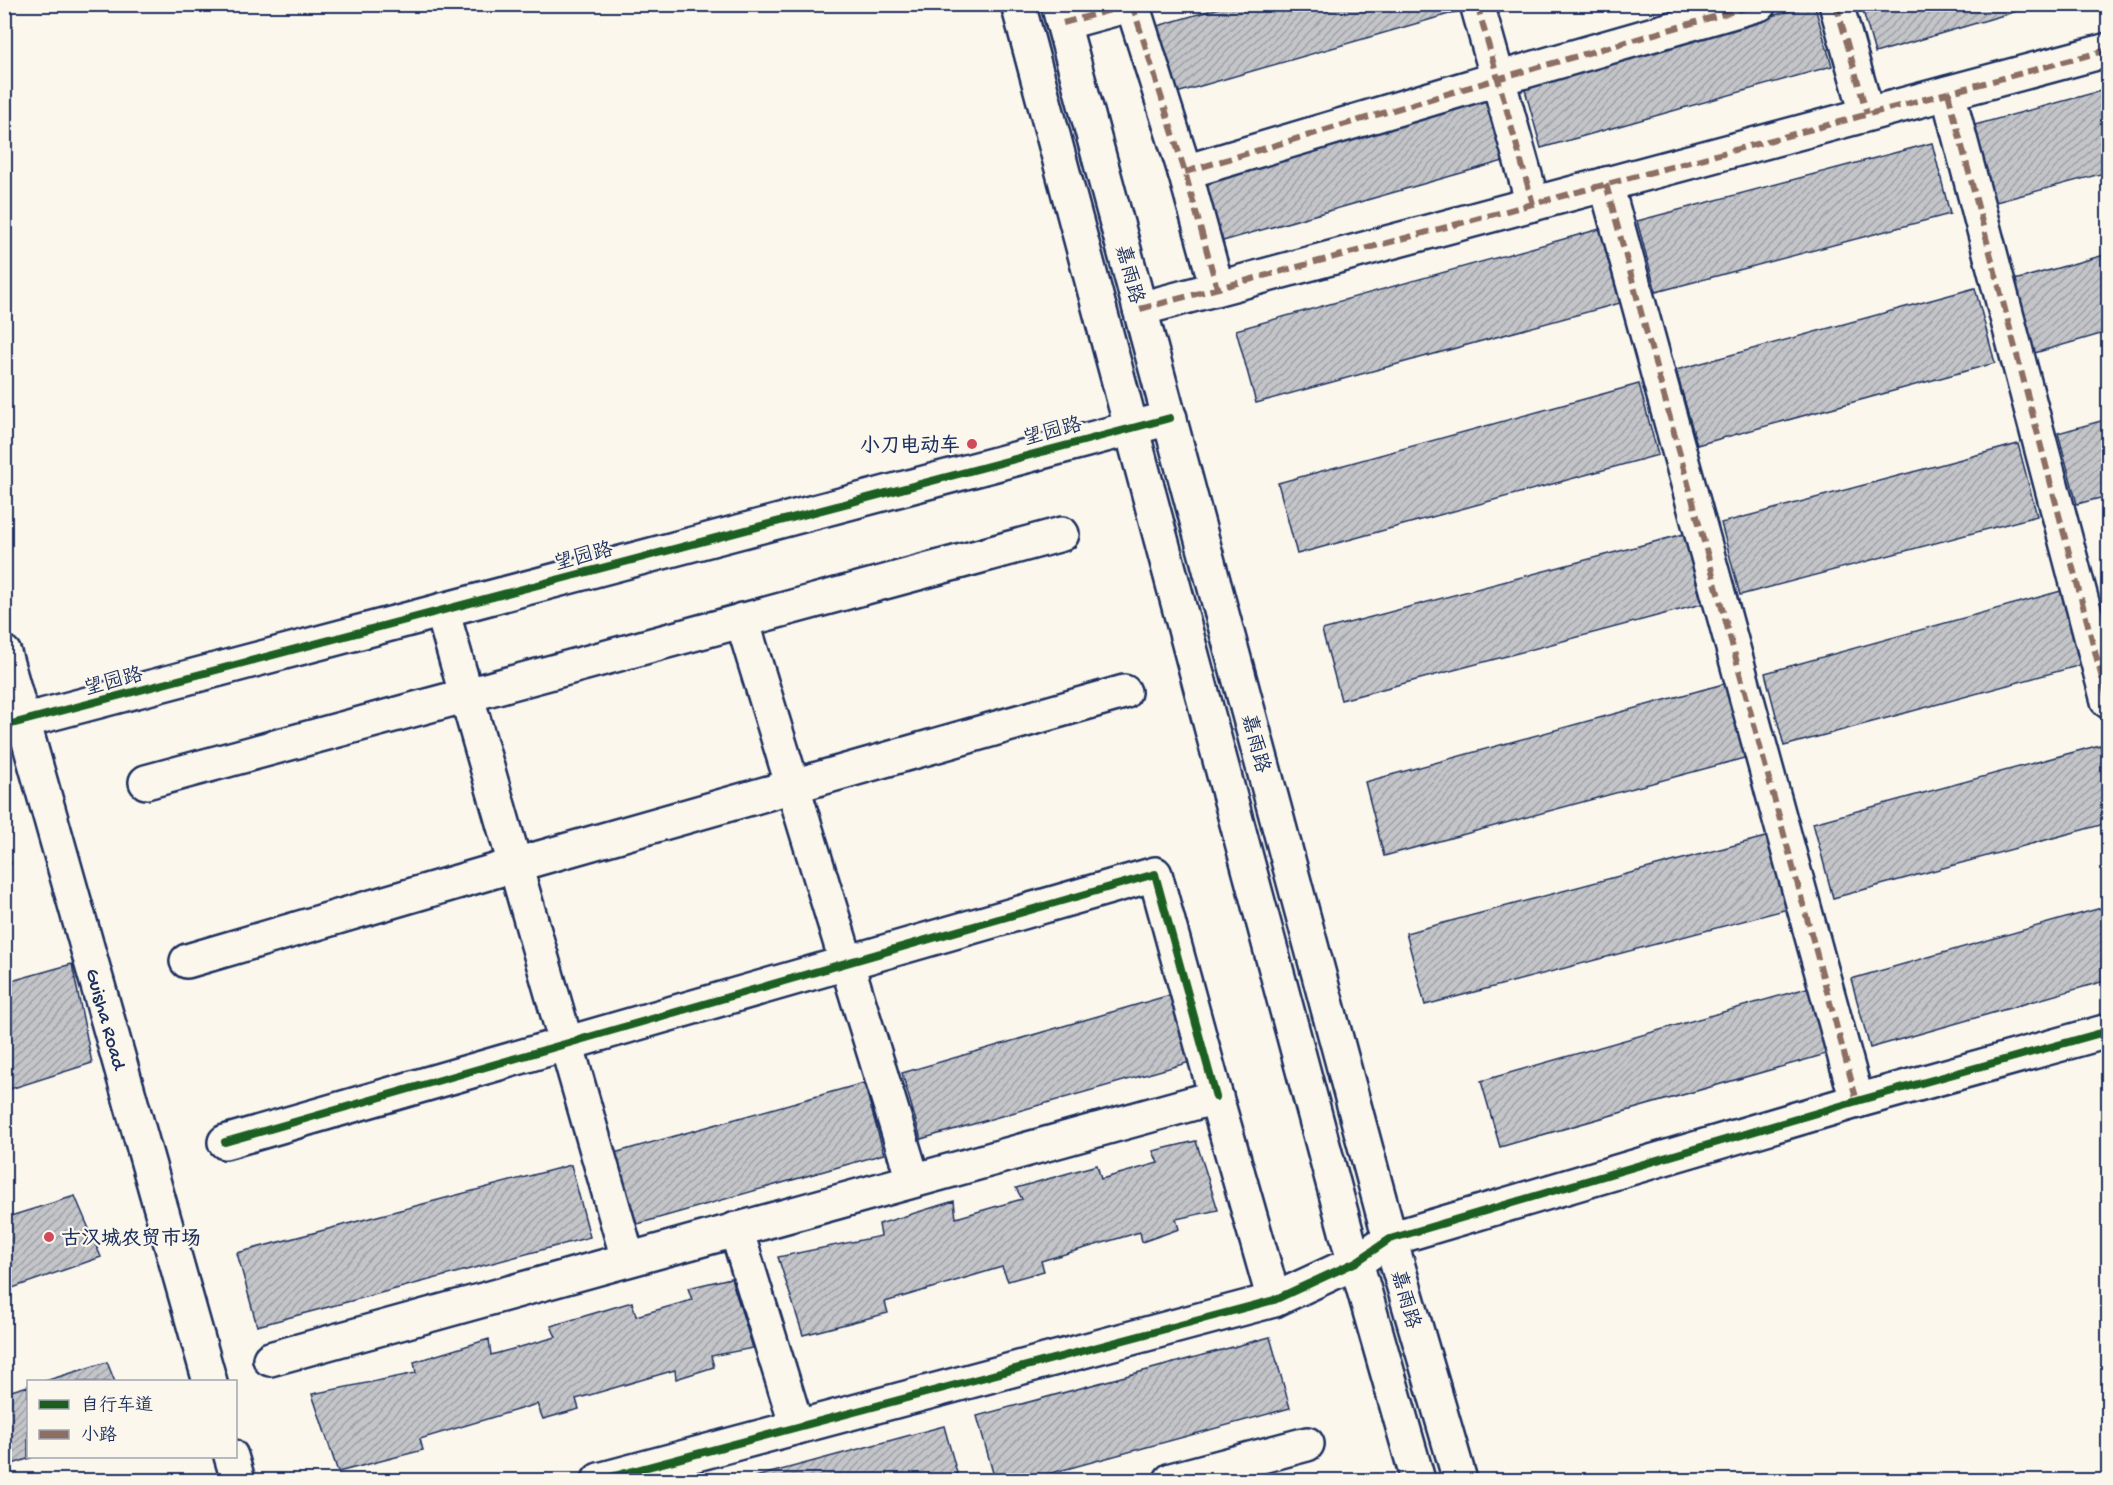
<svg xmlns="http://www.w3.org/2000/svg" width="2113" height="1485" viewBox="0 0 2113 1485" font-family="'Gochi Hand','LXGW WenKai TC',sans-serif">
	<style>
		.building { fill: url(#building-hatch); stroke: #1b2f5e; stroke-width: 1.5 }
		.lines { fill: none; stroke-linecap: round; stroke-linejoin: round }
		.street-casing { stroke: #1b2f5e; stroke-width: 38 }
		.secondary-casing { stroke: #1b2f5e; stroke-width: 38 }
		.street { stroke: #fbf7ec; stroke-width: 33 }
		.secondary { stroke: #fbf7ec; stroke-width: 33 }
		.quiet { stroke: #8d6e63; stroke-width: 6; stroke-dasharray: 12 6; stroke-linecap: butt }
		.cycleway-casing { stroke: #fbf7ec; stroke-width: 11 }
		.cycleway { stroke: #1b5e20; stroke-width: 8 }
		.poi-dot { fill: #d1495b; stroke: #fbf7ec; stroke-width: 2 }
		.labels { text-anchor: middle; stroke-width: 4.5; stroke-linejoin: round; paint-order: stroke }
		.street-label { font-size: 20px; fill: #1b2f5e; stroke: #fbf7ec }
		.poi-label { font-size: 20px; font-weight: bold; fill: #1b2f5e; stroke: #fbf7ec; text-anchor: end }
	</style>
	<defs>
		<pattern id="building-hatch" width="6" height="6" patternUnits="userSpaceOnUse" patternTransform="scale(1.5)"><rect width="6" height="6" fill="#c3c5c9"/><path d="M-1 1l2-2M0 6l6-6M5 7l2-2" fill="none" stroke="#9ea0a6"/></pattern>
	</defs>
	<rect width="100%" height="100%" fill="#fbf7ec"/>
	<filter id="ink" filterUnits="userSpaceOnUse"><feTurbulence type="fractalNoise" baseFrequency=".0167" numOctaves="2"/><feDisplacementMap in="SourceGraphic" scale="12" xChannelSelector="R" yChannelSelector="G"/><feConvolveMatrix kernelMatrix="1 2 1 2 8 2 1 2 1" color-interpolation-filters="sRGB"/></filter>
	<g filter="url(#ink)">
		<path class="building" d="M1233 4H1461L1463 10 1173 94 1154 27Z
			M1814 4 1832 66 1541 148 1524 86Z
			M1861 4H2041L1875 53Z
			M2108 89V172L1992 203 1971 126Z
			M1489 98 1507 160 1209 245 1192 183Z
			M1932 143 1950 214 1656 292 1637 221Z
			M1600 229 1620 303 1256 403 1236 330Z
			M2108 254V332L2031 354 2011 281Z
			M1975 288 1995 363 1697 445 1676 370Z
			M1639 384 1658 455 1297 554 1278 483Z
			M2108 419V496L2077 504 2058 433Z
			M2018 444 2037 516 1740 595 1721 523Z
			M1684 534 1702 604 1341 700 1322 630Z
			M2061 591 2081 665 1784 746 1765 673Z
			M1727 683 1748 757 1384 856 1365 782Z
			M2100 745 2108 776V823L1833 898 1813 823Z
			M1769 836 1788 909 1425 1005 1406 933Z
			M4 843 11 864 4 866Z
			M2108 906V980L1870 1048 1851 979Z
			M72 964 92 1063 4 1091V983Z
			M1814 986 1833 1052 1500 1147 1481 1081Z
			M1184 991 1204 1058 921 1139 902 1073Z
			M864 1083 884 1154 634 1225 614 1153Z
			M1196 1141 1218 1210 1176 1219 1179 1229 1142 1242 1140 1232 1041 1261 1044 1271 1008 1281 1002 1267 885 1302 888 1313 803 1335 778 1257 881 1236 879 1224 954 1201 956 1218 1022 1199 1016 1188 1097 1165 1101 1179 1158 1163 1153 1151Z
			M571 1165 590 1237 257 1326 237 1253Z
			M75 1196 101 1257 4 1291V1218Z
			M731 1278 753 1348 711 1356 714 1367 676 1379 675 1370 576 1399 579 1409 543 1419 537 1404 420 1439 423 1450 338 1472 312 1394 416 1373 414 1362 489 1339 491 1355 556 1337 551 1326 632 1302 636 1316 692 1300 688 1288Z
			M1270 1337 1290 1408 1026 1480H995L977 1416Z
			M107 1362 115 1382H42Z
			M28 1386V1456H36L4 1467V1393Z
			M944 1426 959 1480H744Z"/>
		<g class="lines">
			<defs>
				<g id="street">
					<path d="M1132 4 1185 172 1217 288"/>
					<path d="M1477 4 1533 204"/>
					<path d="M1836 4 1867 114"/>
					<path d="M1063 23 1133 4"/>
					<path d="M1948 93 2108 701"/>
					<path d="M1185 172 1497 79 1759 4"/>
					<path d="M1606 184 1857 1101"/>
					<path d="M1140 309 2108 50"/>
					<path d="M442 610 628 1259"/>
					<path d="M742 620 913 1180"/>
					<path id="s1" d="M4 653 210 1382"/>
					<path d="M4 726 1170 418"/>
					<path d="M146 782 1062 534"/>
					<path d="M187 961 515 865 1124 692"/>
					<path d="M225 1142 1155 874 1216 1097"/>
					<path d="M736 1229 797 1427"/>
					<path d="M270 1359 1216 1097 1274 1300"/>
					<path d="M231 1456 238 1480"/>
					<path d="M599 1480 1274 1300 1356 1262 1390 1239 1857 1101 2108 1031"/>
					<path d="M1171 1480 1307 1444"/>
				</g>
				<path id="secondary" d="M1018 4 1351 1250 1356 1262 1418 1480
					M1058 4 1390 1239 1460 1480"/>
			</defs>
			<use href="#street" class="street-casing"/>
			<use href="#secondary" class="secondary-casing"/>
			<use href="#street" class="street"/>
			<use href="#secondary" class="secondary"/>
			<path class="quiet" d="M1132 4 1185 172 1217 288
				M1477 4 1533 204
				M1836 4 1867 114
				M1063 23 1133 4
				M1948 93 2108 701
				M1185 172 1497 79 1759 4
				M1606 184 1857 1101
				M1140 309 2108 50"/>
			<defs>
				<path id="cycleway" d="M4 726 1170 418
					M225 1142 1155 874 1216 1097
					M599 1480 1274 1300 1356 1262 1390 1239 1857 1101 2108 1031"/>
			</defs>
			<use href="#cycleway" class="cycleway-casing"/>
			<use href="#cycleway" class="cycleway"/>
		</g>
	</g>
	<g class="poi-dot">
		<circle cx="972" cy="444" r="6"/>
		<circle cx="49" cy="1237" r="6"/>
	</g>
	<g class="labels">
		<g class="street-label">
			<text transform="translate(1131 274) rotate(75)" y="7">嘉雨路</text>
			<text transform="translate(1052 430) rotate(-15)" y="7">望园路</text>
			<text transform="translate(583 555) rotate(-15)" y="7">望园路</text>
			<text transform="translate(113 680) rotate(-15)" y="7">望园路</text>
			<text transform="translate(1257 743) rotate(75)" y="7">嘉雨路</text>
			<text dy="7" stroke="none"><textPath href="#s1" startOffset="380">Guisha Road</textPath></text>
			<text transform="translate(1407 1299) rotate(74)" y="7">嘉雨路</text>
		</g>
		<g class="poi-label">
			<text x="960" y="451">小刀电动车</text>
			<text x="61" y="1244" text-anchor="start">古汉城农贸市场</text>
		</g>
	</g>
	<rect width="2113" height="1485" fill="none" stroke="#fbf7ec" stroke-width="24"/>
	<rect x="12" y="12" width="2089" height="1461" fill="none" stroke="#1b2f5e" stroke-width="2" filter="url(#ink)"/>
	<rect x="27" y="1380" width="210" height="78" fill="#fbf7ec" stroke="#a1a7b3" stroke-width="1.5"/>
	<rect x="39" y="1400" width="30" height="9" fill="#1b5e20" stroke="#a1a7b3" stroke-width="1.5"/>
	<text x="81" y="1410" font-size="18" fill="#1b2f5e">自行车道</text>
	<rect x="39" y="1430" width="30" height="9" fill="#8d6e63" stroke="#a1a7b3" stroke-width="1.5"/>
	<text x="81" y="1440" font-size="18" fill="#1b2f5e">小路</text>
</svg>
